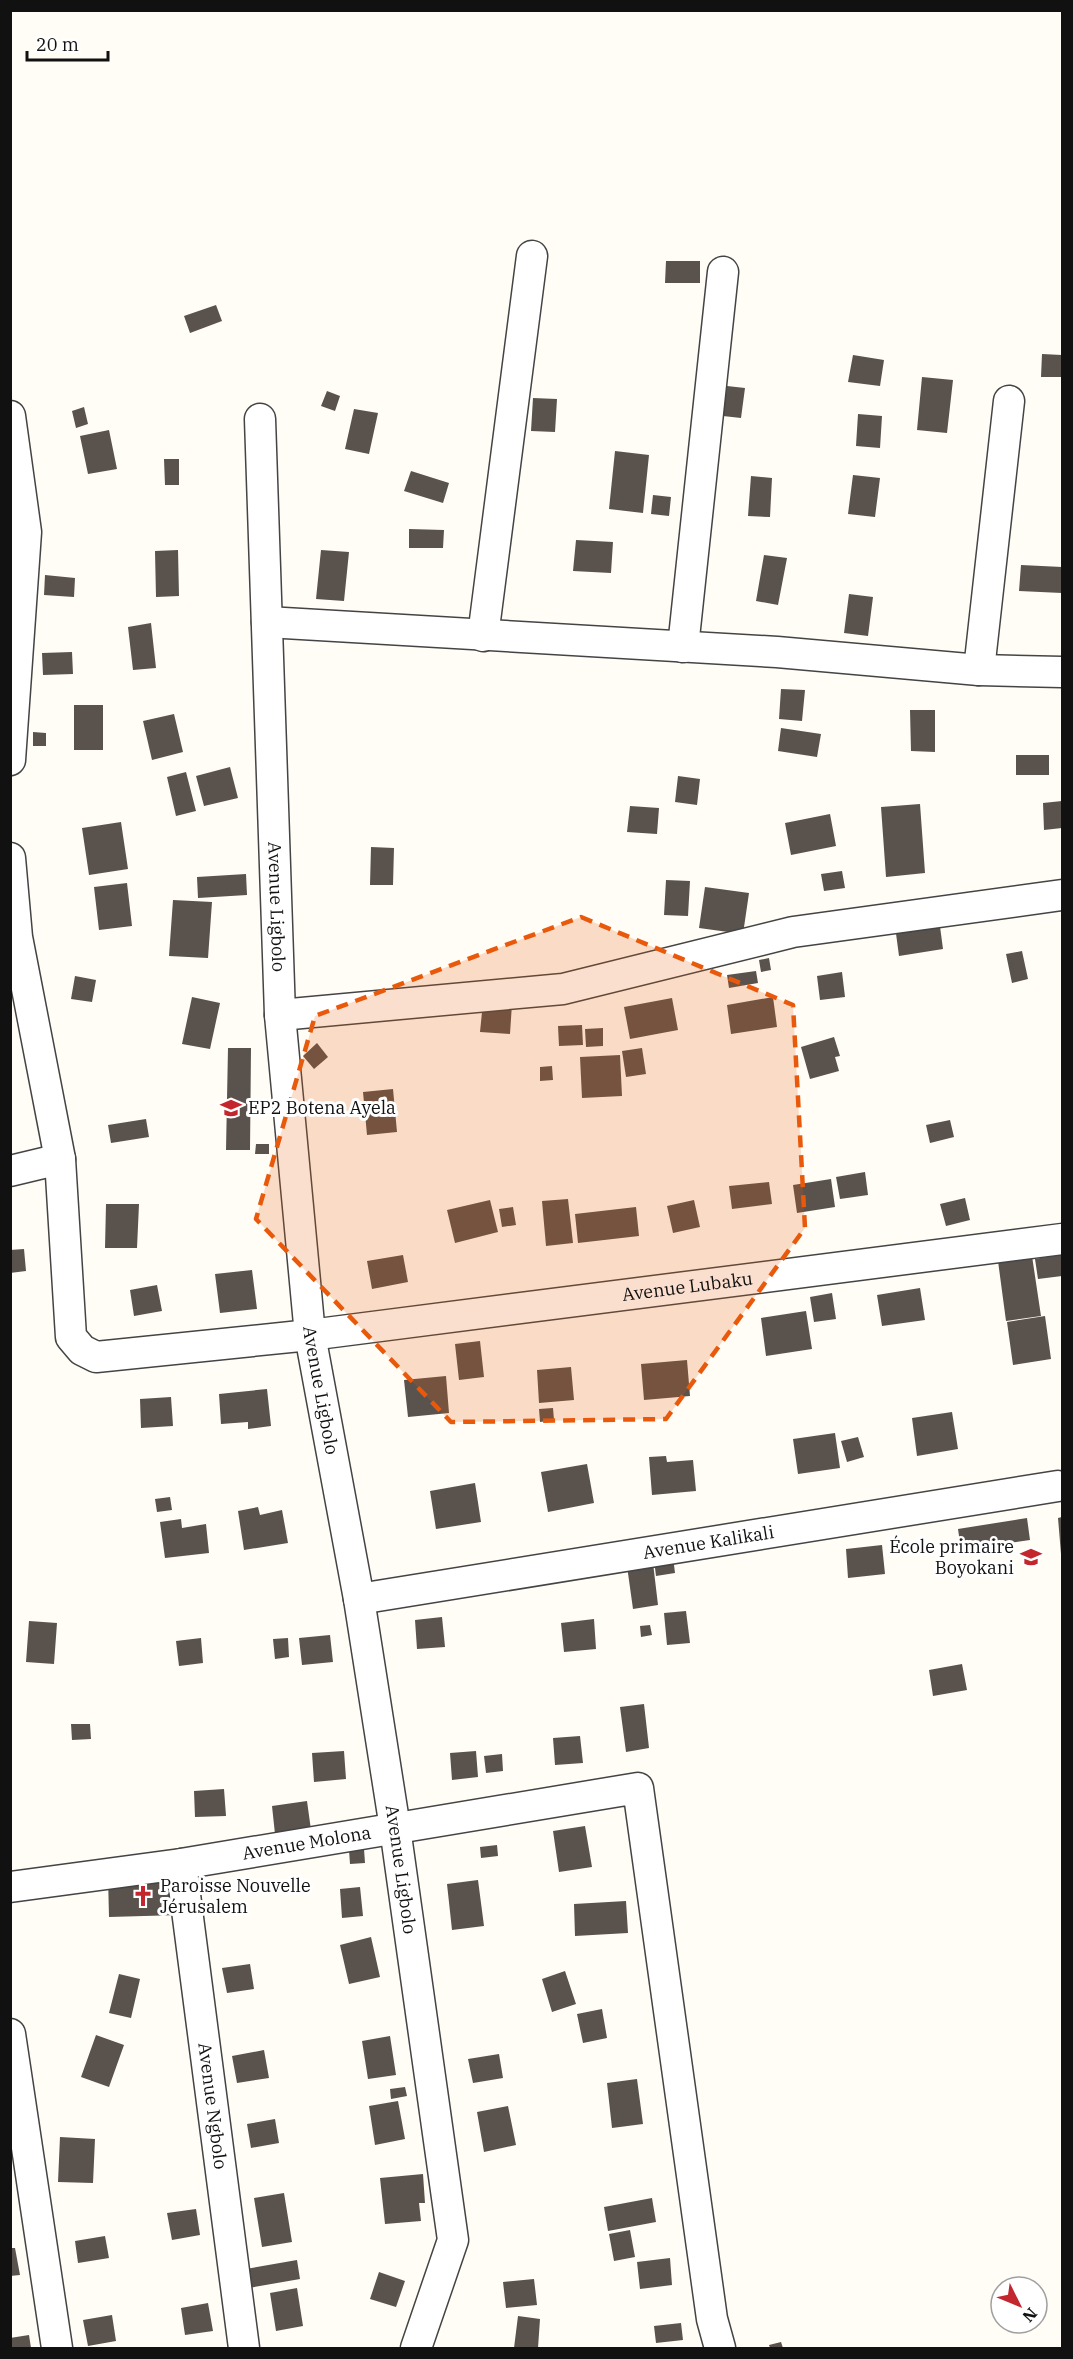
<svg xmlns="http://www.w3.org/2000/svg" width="1073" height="2359" viewBox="0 0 1073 2359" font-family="'IBM Plex Serif',serif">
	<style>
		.building { fill: #5a524d }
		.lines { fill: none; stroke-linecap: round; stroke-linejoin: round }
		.minor-casing { stroke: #444; stroke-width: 33 }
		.minor { stroke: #fff; stroke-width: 30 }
		.marked { fill: #e8590c; fill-opacity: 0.2; stroke: #e8590c; stroke-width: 4.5; stroke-dasharray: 12 8; stroke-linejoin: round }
		.labels { text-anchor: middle; stroke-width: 6; stroke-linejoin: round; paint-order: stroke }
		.street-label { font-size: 18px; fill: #111; stroke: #fff }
		.poi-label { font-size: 18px; fill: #111; stroke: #fff; text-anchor: start }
	</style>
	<rect width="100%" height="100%" fill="#fffdf5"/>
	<path class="building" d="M666 261H700V283H665Z
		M216 305 222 321 190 333 184 316Z
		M1042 354 1062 355V377H1041Z
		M853 355 884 360 880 386 848 382Z
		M922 377 953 380 947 433 917 430Z
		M727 386 745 388 741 418 723 416Z
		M327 391 340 396 335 411 321 406Z
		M533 398 557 399 555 432 531 431Z
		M84 407 88 424 76 428 72 411Z
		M354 409 378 413 369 454 345 449Z
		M858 414 882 416 880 448 856 446Z
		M109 430 117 469 88 474 80 436Z
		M615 451 649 455 643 513 609 509Z
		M164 459H179V485H165Z
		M411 471 449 483 443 503 404 491Z
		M853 475 880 478 875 517 848 514Z
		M751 476 772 478 770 517 748 516Z
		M653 495 671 497 669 516 651 514Z
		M409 529 444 530 443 548H409Z
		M576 540 613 542 611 573 573 571Z
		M178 550 179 596 156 597 155 551Z
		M321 550 349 552 344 601 316 599Z
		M764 555 787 558 778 605 756 601Z
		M1021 565 1062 567V593L1019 591Z
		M45 575 75 578 74 597 44 595Z
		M849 594 873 597 868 636 844 633Z
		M151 623 156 668 133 670 128 627Z
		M72 652 73 674 43 675 42 653Z
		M781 689 805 690 802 721 779 719Z
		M74 705H103V750H74Z
		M910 710H935V752L911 751Z
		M174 714 183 752 152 760 143 721Z
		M781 728 821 734 817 757 778 751Z
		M33 732 46 733V746H33Z
		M1016 755H1049V775H1016Z
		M230 767 238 798 204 806 196 776Z
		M186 772 196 811 176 816 167 777Z
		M678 776 700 779 697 805 675 802Z
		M1062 801V828L1044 830 1043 803Z
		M920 804 925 873 886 877 881 807Z
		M630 806 659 808 657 834 627 832Z
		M830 814 836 846 791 855 785 823Z
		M121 822 128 869 89 875 82 828Z
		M371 847 394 848 393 885H370Z
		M842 871 845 888 824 891 821 874Z
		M246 874 247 895 198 898 197 877Z
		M666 880 690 881 688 916 664 915Z
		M127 883 132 926 99 930 94 887Z
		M705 887 749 893 743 934 699 928Z
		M173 900 212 902 208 958 169 956Z
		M939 919 943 949 899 956 895 926Z
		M1022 951 1028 979 1012 983 1006 954Z
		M769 958 771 970 761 972 759 960Z
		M756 971 758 983 729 988 727 975Z
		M842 972 845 997 820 1000 817 976Z
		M75 976 96 980 92 1002 71 999Z
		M192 997 220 1003 210 1049 182 1044Z
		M773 997 777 1027 731 1034 727 1005Z
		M672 998 678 1030 630 1039 624 1007Z
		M483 1002 512 1004 510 1034 480 1032Z
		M582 1025 583 1045 559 1046 558 1026Z
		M603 1028V1046L586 1047 585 1029Z
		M834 1037 840 1056 835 1057 839 1071 810 1079 801 1047Z
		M317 1043 328 1057 314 1069 303 1056Z
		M228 1048H251L250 1150H226Z
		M642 1048 646 1074 626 1077 622 1051Z
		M620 1055 622 1096 582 1098 580 1057Z
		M552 1066 553 1080 540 1081V1067Z
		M393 1089 397 1132 367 1135 363 1092Z
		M146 1119 149 1137 111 1143 108 1125Z
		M950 1120 954 1137 930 1143 926 1125Z
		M256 1144H269V1154H255Z
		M865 1172 868 1195 840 1199 836 1177Z
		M831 1179 835 1207 797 1213 793 1185Z
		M769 1182 772 1204 732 1209 729 1186Z
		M965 1198 970 1220 946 1226 940 1204Z
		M568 1199 573 1243 546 1246 542 1201Z
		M490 1200 498 1232 455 1243 447 1210Z
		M694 1200 700 1227 673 1233 667 1206Z
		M106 1204H139L137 1248H105Z
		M513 1207 516 1225 502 1227 499 1209Z
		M636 1207 639 1236 578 1243 575 1214Z
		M24 1249 26 1271 10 1273V1250Z
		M1062 1254V1276L1038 1279 1035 1259Z
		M403 1255 408 1282 372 1289 367 1261Z
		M1032 1256 1041 1316 1006 1321 998 1261Z
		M252 1270 257 1309 220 1313 215 1274Z
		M157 1285 162 1311 134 1316 130 1290Z
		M920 1288 925 1320 882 1326 877 1295Z
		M832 1293 836 1319 814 1322 810 1297Z
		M806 1311 812 1349 766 1356 761 1318Z
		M1045 1316 1051 1359 1013 1365 1007 1322Z
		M480 1341 484 1377 459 1380 455 1344Z
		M687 1360 690 1396 644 1400 641 1364Z
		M571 1367 574 1400 539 1403 537 1370Z
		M446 1376 449 1413 408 1417 404 1380Z
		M267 1389 271 1426 248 1429V1422L221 1424 219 1394Z
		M171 1397 173 1426 141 1428 140 1399Z
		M553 1408 554 1420 540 1422 539 1409Z
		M952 1412 958 1449 917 1456 912 1418Z
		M835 1433 840 1468 798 1474 793 1439Z
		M858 1437 864 1457 847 1462 841 1441Z
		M666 1456 667 1462 693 1460 696 1491 652 1495 649 1457Z
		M587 1464 594 1503 548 1512 541 1472Z
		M475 1483 481 1522 436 1529 430 1491Z
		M170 1497 172 1510 157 1512 155 1499Z
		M258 1507 260 1515 282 1510 288 1543 244 1550 238 1511Z
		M1062 1517V1553L1061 1554 1058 1518Z
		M1027 1518 1030 1540 961 1550 958 1529Z
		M181 1519 182 1528 206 1524 209 1553 165 1558 160 1522Z
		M882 1545 885 1574 848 1578 846 1549Z
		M673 1557 675 1573 656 1576 654 1560Z
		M653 1563 658 1605 633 1609 627 1566Z
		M686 1611 690 1643 667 1645 664 1613Z
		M442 1617 445 1647 417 1649 415 1620Z
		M594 1619 596 1649 564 1652 561 1623Z
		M29 1621 57 1623 54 1664 26 1662Z
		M650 1625 652 1635 641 1637 640 1626Z
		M330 1635 333 1662 302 1665 299 1638Z
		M201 1638 203 1663 179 1666 176 1641Z
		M288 1638 289 1657 275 1659 273 1639Z
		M962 1664 967 1690 933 1696 929 1670Z
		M644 1704 649 1748 626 1752 620 1707Z
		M71 1724H90L91 1739 72 1740Z
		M580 1736 583 1763 555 1765 553 1738Z
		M344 1751 346 1779 314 1782 312 1753Z
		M476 1751 478 1777 452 1780 450 1753Z
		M502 1754 503 1771 486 1773 484 1756Z
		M224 1789 226 1816 195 1817 194 1791Z
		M307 1801 311 1830 275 1834 272 1806Z
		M585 1826 592 1867 559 1872 553 1831Z
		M497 1845 498 1856 481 1858 480 1847Z
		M364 1849 365 1863 350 1864 349 1850Z
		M179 1874V1915L109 1917 108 1876Z
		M478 1880 484 1926 452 1930 447 1884Z
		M360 1887 363 1916 342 1918 340 1889Z
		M626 1901 628 1933 575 1936 574 1904Z
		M371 1937 380 1977 349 1984 340 1945Z
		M250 1964 254 1989 227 1993 222 1968Z
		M565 1971 576 2004 552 2012 542 1979Z
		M119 1974 140 1979 131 2018 109 2013Z
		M602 2009 607 2038 583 2043 577 2014Z
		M96 2035 124 2045 109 2087 81 2077Z
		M390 2036 396 2075 368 2079 362 2041Z
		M264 2050 269 2078 237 2083 232 2056Z
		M499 2054 503 2078 473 2083 468 2059Z
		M637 2079 643 2124 612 2128 607 2083Z
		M405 2087 407 2096 391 2099 390 2089Z
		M398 2101 405 2139 375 2145 369 2106Z
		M508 2106 516 2145 484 2152 477 2112Z
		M275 2119 279 2143 251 2148 247 2124Z
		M60 2137 95 2139 93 2183 58 2182Z
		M423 2174 425 2203H419L421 2221 385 2224 380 2178Z
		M284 2193 292 2242 262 2247 254 2198Z
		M652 2198 656 2222 608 2231 604 2207Z
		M196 2209 200 2235 172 2240 167 2213Z
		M630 2230 635 2257 614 2261 609 2234Z
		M105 2236 109 2258 78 2263 75 2241Z
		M10 2248H15L20 2275 10 2276Z
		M670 2258 672 2285 640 2289 637 2262Z
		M297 2260 300 2279 249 2288 246 2269Z
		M379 2272 405 2281 396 2307 370 2299Z
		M534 2279 537 2305 506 2308 503 2282Z
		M297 2288 303 2326 276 2331 270 2293Z
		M208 2303 213 2331 185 2335 181 2308Z
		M112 2315 116 2341 88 2346 83 2320Z
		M518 2316 540 2319 538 2348H514Z
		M681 2323 683 2340 656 2343 654 2326Z
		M29 2335 31 2348H10V2338Z
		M781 2342 783 2348H770L769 2345Z"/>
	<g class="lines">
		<defs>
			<g id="minor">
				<path d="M10 416 26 532 10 760"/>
				<path id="s1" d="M260 419 280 1015 310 1335 359 1599 395 1828 453 2240 416 2348"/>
				<path d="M267 622 777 652 979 670 1062 672"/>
				<path d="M483 636 532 256"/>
				<path d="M683 647 723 272"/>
				<path d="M979 670 1009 401"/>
				<path id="s2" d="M10 858 17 937 60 1159 71 1337 82 1350 96 1357 310 1335 1062 1239"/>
				<path d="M280 1015 563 989 793 932 1062 895"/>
				<path d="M10 1171 60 1159"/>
				<path id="s3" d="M359 1599 1058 1486"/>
				<path id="s4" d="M181 1864 244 2348"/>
				<path id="s5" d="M10 1887 181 1864 638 1788 712 2319 720 2348"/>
				<path d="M10 2034 57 2348"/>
			</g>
		</defs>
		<use href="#minor" class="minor-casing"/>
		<use href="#minor" class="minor"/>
	</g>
	<path class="marked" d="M581 917 793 1005 805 1228 666 1419 451 1422 256 1219 315 1016Z"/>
	<defs>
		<symbol id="school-bare" viewBox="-9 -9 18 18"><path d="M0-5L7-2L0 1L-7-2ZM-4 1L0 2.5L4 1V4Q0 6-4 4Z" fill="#c4262e" stroke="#fff" stroke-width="2.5" paint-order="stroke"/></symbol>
		<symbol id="church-bare" viewBox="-9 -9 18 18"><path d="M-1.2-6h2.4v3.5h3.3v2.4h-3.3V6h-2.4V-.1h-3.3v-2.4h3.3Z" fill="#c4262e" stroke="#fff" stroke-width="2.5" paint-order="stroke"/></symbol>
	</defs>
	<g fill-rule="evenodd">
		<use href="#school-bare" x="216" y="1093" width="30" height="30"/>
		<use href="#school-bare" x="1016" y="1542" width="30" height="30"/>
		<use href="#church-bare" x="128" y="1881" width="30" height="30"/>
	</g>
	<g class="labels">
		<g class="street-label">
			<text dy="6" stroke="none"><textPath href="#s1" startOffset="488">Avenue Ligbolo</textPath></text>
			<text dy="6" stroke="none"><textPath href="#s2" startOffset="1112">Avenue Lubaku</textPath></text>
			<text dy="6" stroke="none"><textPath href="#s1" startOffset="974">Avenue Ligbolo</textPath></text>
			<text dy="6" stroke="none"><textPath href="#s3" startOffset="354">Avenue Kalikali</textPath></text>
			<text dy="6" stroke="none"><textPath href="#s5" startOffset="300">Avenue Molona</textPath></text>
			<text dy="6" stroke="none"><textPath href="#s1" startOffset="1460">Avenue Ligbolo</textPath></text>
			<text dy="6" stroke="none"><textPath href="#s4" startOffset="244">Avenue Ngbolo</textPath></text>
		</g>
		<g class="poi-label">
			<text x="248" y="1114">EP2 Botena Ayela</text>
			<text x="1014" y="1553" text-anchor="end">École primaire<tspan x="1014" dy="21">Boyokani</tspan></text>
			<text x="160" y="1892">Paroisse Nouvelle<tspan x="160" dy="21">Jérusalem</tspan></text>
		</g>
	</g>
	<rect width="1073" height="2359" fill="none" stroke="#111111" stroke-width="24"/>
	<g transform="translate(1019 2305) rotate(133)"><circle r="28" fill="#ffffff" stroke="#a0a0a0" stroke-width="1.5"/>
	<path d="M0-4.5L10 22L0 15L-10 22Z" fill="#c4262e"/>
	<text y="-9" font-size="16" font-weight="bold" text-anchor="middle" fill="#111111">N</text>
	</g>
	<path d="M27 51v9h81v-9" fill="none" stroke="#111111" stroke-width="3"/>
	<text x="36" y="51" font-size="18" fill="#111111" stroke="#ffffff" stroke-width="4.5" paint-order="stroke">20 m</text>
</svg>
